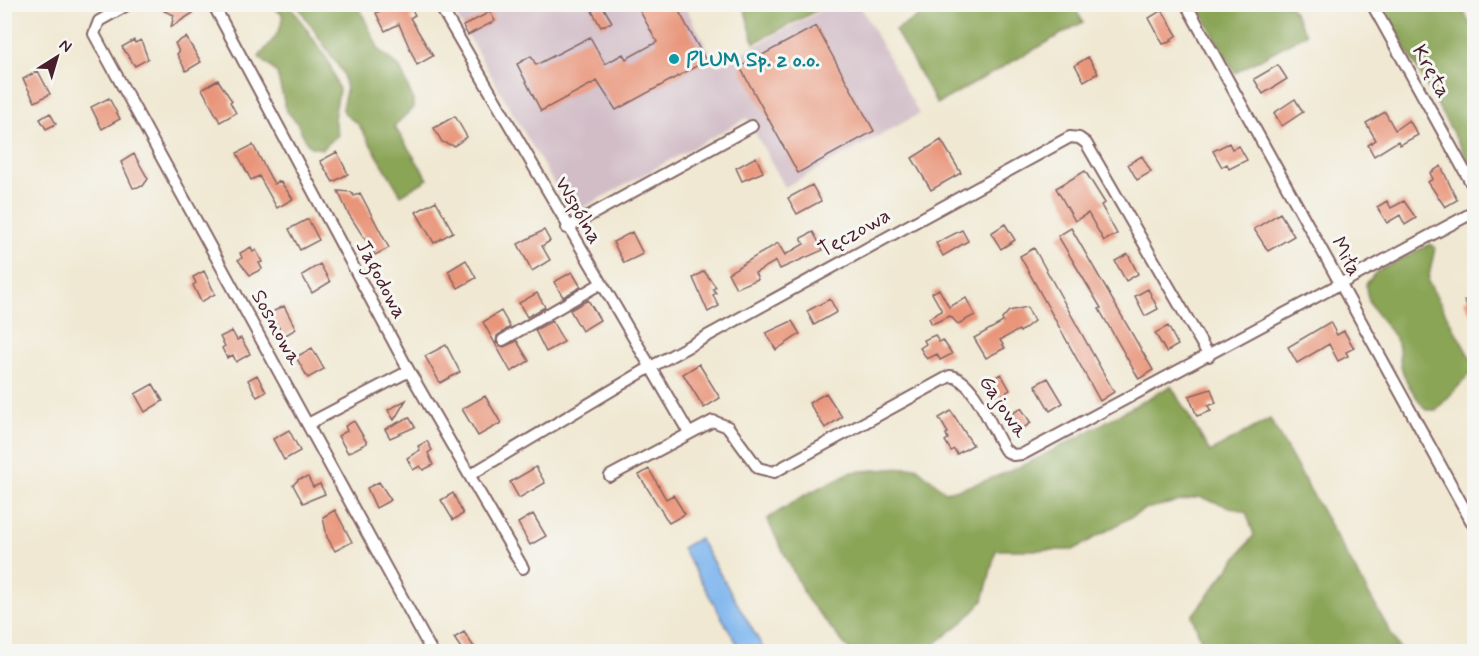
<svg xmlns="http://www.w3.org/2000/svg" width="1479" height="656" viewBox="0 0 1479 656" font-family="Mynerve,sans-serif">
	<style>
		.industrial { fill: #d2bdc7 }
		.forest { fill: #8aa556; stroke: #6a6240; stroke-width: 1.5 }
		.water { fill: #7fb6ee; stroke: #646a8c; stroke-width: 1.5 }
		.building { fill: #e9957a }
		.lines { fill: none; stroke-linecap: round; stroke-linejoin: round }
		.street-casing { stroke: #846565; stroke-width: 14 }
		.street { stroke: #fff; stroke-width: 10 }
		.culture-dot { fill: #0f9aa8; stroke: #f6f6f2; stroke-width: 2 }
		.labels { text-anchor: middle; stroke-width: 6; stroke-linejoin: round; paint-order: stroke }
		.culture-label { font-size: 21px; font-weight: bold; fill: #0d838f; stroke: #f6f6f2; text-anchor: start }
		.street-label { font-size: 21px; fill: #4a1f2b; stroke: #f6f6f2 }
	</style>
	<rect width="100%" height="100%" fill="#f6f6f2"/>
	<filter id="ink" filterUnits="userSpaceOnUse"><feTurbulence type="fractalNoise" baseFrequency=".0167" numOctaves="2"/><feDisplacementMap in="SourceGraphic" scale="12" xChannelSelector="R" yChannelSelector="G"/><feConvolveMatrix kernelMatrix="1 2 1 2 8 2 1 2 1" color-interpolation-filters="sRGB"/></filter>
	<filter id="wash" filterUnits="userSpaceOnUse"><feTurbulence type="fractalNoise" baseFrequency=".008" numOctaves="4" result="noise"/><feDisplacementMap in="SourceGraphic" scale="24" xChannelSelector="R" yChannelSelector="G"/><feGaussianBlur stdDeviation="1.35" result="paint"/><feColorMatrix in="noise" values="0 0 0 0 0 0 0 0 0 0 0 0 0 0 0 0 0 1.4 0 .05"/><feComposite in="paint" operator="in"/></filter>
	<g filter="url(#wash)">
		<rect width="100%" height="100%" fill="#f0e8d2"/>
		<path class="industrial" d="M480 5H684L717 66 832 5H860L919 114 785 187 747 118 579 210 567 206 457 17Z"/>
		<path class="forest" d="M941 4 1073 5 1083 22 937 104 895 30Z
			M269 5H290L329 62 339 90 334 119 338 135 322 149 311 147 306 141 297 123 286 110 277 73 259 57C269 44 284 31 282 14Z
			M297 5H358L379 50 400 68 413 99V108L394 126 428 179 401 195 359 125 346 115 342 108 346 91 343 73Z
			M747 5V4L827 5 754 43 744 7Z
			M1197 5H1290L1306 34 1235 73Z
			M1382 5H1460L1474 31V171Z
			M1430 244 1435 248 1428 281 1474 365V370L1436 410H1426C1416 397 1404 381 1401 365 1399 357 1400 348 1397 341 1386 321 1366 310 1366 284L1376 272Z
			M1171 386 1210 452 1270 419 1401 651H1205L1192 616 1254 535 1246 512 1199 497 1145 509 1073 550H996L983 601 966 619 926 651H850L807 599 767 519 805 495 851 472 916 467 946 492C1021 476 1102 422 1171 386Z"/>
		<path class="water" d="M699 538 765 651H741L682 548Z"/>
		<g id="blocks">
			<path class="building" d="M177 4H188L193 13 171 27 174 15 164 11Z
				M383 4H398L400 9 409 5 415 15 410 18 433 56 417 65 399 24 385 31 376 13 385 8Z
				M636 4H675L706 61 616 110 597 81 541 111 517 64 531 56 536 65 590 37 605 64 623 54 626 59 657 42Z
				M602 5 612 22 601 27 592 11Z
				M1162 10 1177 35 1171 39 1173 41 1163 44 1149 18Z
				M490 12 495 21 468 35 463 26Z
				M816 26 874 131 798 173 740 67Z
				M186 37 201 62 186 71 177 54 179 52 175 43Z
				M134 40 135 43 141 40 148 59 135 66 122 47Z
				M1088 57 1098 73 1084 81 1075 65Z
				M1278 65 1287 79 1263 94 1254 79Z
				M38 71 50 94 35 102 23 79Z
				M218 80 232 101 230 102 236 113 220 122 202 89Z
				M109 98 120 119 102 129 91 107Z
				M1295 99 1303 112 1282 126 1274 113Z
				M1385 112 1395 130 1409 120 1418 135 1400 145 1398 141 1374 156 1368 145 1376 140 1366 123Z
				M50 113 56 124 46 129 40 119Z
				M455 116 467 137 454 146 442 142 434 128Z
				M941 140 961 173 931 190 912 158Z
				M1229 143 1232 149 1239 146 1247 160 1229 169 1227 164 1222 167 1213 151Z
				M253 145 274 184 280 181 293 199 277 208 259 176 251 180 237 153Z
				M337 152 348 174 333 182 320 161Z
				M134 154 148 179 143 186 133 188 121 162Z
				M1142 156 1151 172 1137 180 1128 164Z
				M756 157 763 172 742 181 736 168Z
				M1441 166 1457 200 1445 207 1428 182 1433 179 1430 173Z
				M1085 171 1105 203 1101 205 1117 234 1104 241 1088 213 1075 221 1056 188Z
				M812 185 821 201 797 214 788 198Z
				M338 191 351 192 354 196 360 193 389 248 375 255 348 213Z
				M436 201 453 232 434 243 416 212Z
				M1387 201 1391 208 1404 201 1416 218 1405 225 1400 215 1387 223 1377 207Z
				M1280 213 1294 236 1268 251 1254 229Z
				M308 219 319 240 300 250 289 229Z
				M1005 224 1015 240 1001 249 991 233Z
				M1071 228 1153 370 1139 379 1099 309 1101 308 1058 236Z
				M544 230 550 241 542 246 550 260 532 271 518 244Z
				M962 230 968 241 943 256 936 243Z
				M632 232 643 254 624 263 613 242Z
				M813 232 823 250 780 269 776 261 755 273 758 279 736 288 728 273 778 243 785 255 804 244 801 238Z
				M251 247 253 252 256 250 262 262 259 263 262 269 250 275 238 260 242 258 240 253Z
				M1034 248 1114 392 1100 401 1020 256Z
				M1128 254 1138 274 1126 281 1115 261Z
				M466 260 476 278 458 288 448 271Z
				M320 264 330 282 312 293 302 275Z
				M204 271 215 294 201 302 193 285 196 283 193 277Z
				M704 271 716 287 713 289 716 293 713 295 719 306 708 312 693 278Z
				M572 272 581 287 563 297 554 282Z
				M939 289 949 307 966 298 975 315 958 324 950 316 932 324 929 318 942 311 932 293Z
				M1148 289 1158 309 1145 316 1135 296Z
				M537 293 545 307 527 317 519 303Z
				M1474 295V319L1464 301Z
				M830 299 837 312 814 325 807 311Z
				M588 300 600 320 582 331 570 310Z
				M284 306 296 329 284 336 270 313Z
				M1027 307 1034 321 1020 332 1019 330 1000 340 1005 348 986 358 974 338 1003 322 1002 319 1009 311Z
				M501 311 510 327 497 336 496 343 504 347 517 341 529 361 511 372 483 322Z
				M552 321 564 342 546 352 535 330Z
				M792 321 800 334 776 350 766 333Z
				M1330 322 1337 335 1344 331 1354 348 1346 352 1348 356 1338 361 1329 344 1297 363 1288 347Z
				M1168 326 1178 345 1166 352 1155 333Z
				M232 331 237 340 241 338 250 354 236 362 233 355 227 358 222 348 225 346 220 337Z
				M935 335 939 342 943 340 952 354 940 360 937 354 927 359 920 348 926 344 924 340Z
				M446 345 460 372 440 383 425 356Z
				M312 348 324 369 308 378 296 357Z
				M699 364 720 398 704 408 683 374Z
				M1001 374 1010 390 997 398 987 382Z
				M257 375 266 392 257 397 248 380Z
				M1048 378 1063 403 1050 411 1035 385Z
				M153 384 163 401 145 412 135 394Z
				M1211 389 1216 403 1208 406 1211 411 1197 416 1189 396Z
				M826 393 842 417 825 428 809 403Z
				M485 396 501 423 478 436 462 409Z
				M406 400 394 420 388 410Z
				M1021 408 1031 423 1017 432 1008 416Z
				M951 411 973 445 957 454 954 449 951 451 945 441 948 439 946 434 948 433 939 418Z
				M409 417 415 427 390 438 385 429Z
				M354 421 367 443 348 453 338 436 347 431 345 426Z
				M289 430 300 451 284 460 273 439Z
				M427 441 432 450 428 453 433 465 423 470 420 466 413 470 407 458 420 450 418 446Z
				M536 467 545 483 519 498 510 482Z
				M649 469 666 499 673 495 685 514 669 523 639 475Z
				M308 477 313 487 320 484 325 494 303 503 293 485 299 479Z
				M379 482 391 500 376 508 367 488Z
				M453 493 463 514 453 520 441 500Z
				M335 510 352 542 335 551 327 537 323 517Z
				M533 514 546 536 530 545 518 523Z
				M464 632 474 647 463 651 454 638Z"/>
		</g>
	</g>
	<g filter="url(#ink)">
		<use href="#blocks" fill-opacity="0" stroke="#846565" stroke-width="1.5"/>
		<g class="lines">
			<defs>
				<path id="street" d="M129 4 99 21 94 34 432 652
					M213 4 409 371 523 568
					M439 4 689 433
					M1186 4 1474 526
					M1372 4 1474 188
					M567 228 752 126
					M503 340 600 284
					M308 424 409 371
					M470 475 649 368 1070 137 1079 138 1086 143 1209 356
					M610 476 713 421 728 427 758 468 774 472 950 376C974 378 992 430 1005 450L1013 455 1023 454 1474 212"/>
			</defs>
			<use href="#street" class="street-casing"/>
			<use href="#street" class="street"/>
		</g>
	</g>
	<circle class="culture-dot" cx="674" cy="59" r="6"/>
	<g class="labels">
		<g class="culture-label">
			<text x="686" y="66">PLUM Sp. z o.o.</text>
		</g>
		<g class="street-label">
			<text transform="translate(1432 71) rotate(61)" y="7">Kręta</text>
			<text transform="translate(579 210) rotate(60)" y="7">Wspólna</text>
			<text transform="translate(854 232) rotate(-29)" y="7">Tęczowa</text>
			<text transform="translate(1347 256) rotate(61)" y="7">Miła</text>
			<text transform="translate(382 279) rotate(62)" y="7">Jagodowa</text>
			<text transform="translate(277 327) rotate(61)" y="7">Sosnowa</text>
			<text transform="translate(1004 406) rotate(56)" y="7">Gajowa</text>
		</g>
	</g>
	<rect width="1479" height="656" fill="none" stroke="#f6f6f2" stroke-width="24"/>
	<g transform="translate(57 57) rotate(37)" stroke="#f6f6f2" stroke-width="4.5" paint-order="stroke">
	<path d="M0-4.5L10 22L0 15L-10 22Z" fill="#4a1f2b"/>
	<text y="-9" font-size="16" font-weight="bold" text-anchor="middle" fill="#4a1f2b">N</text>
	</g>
</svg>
